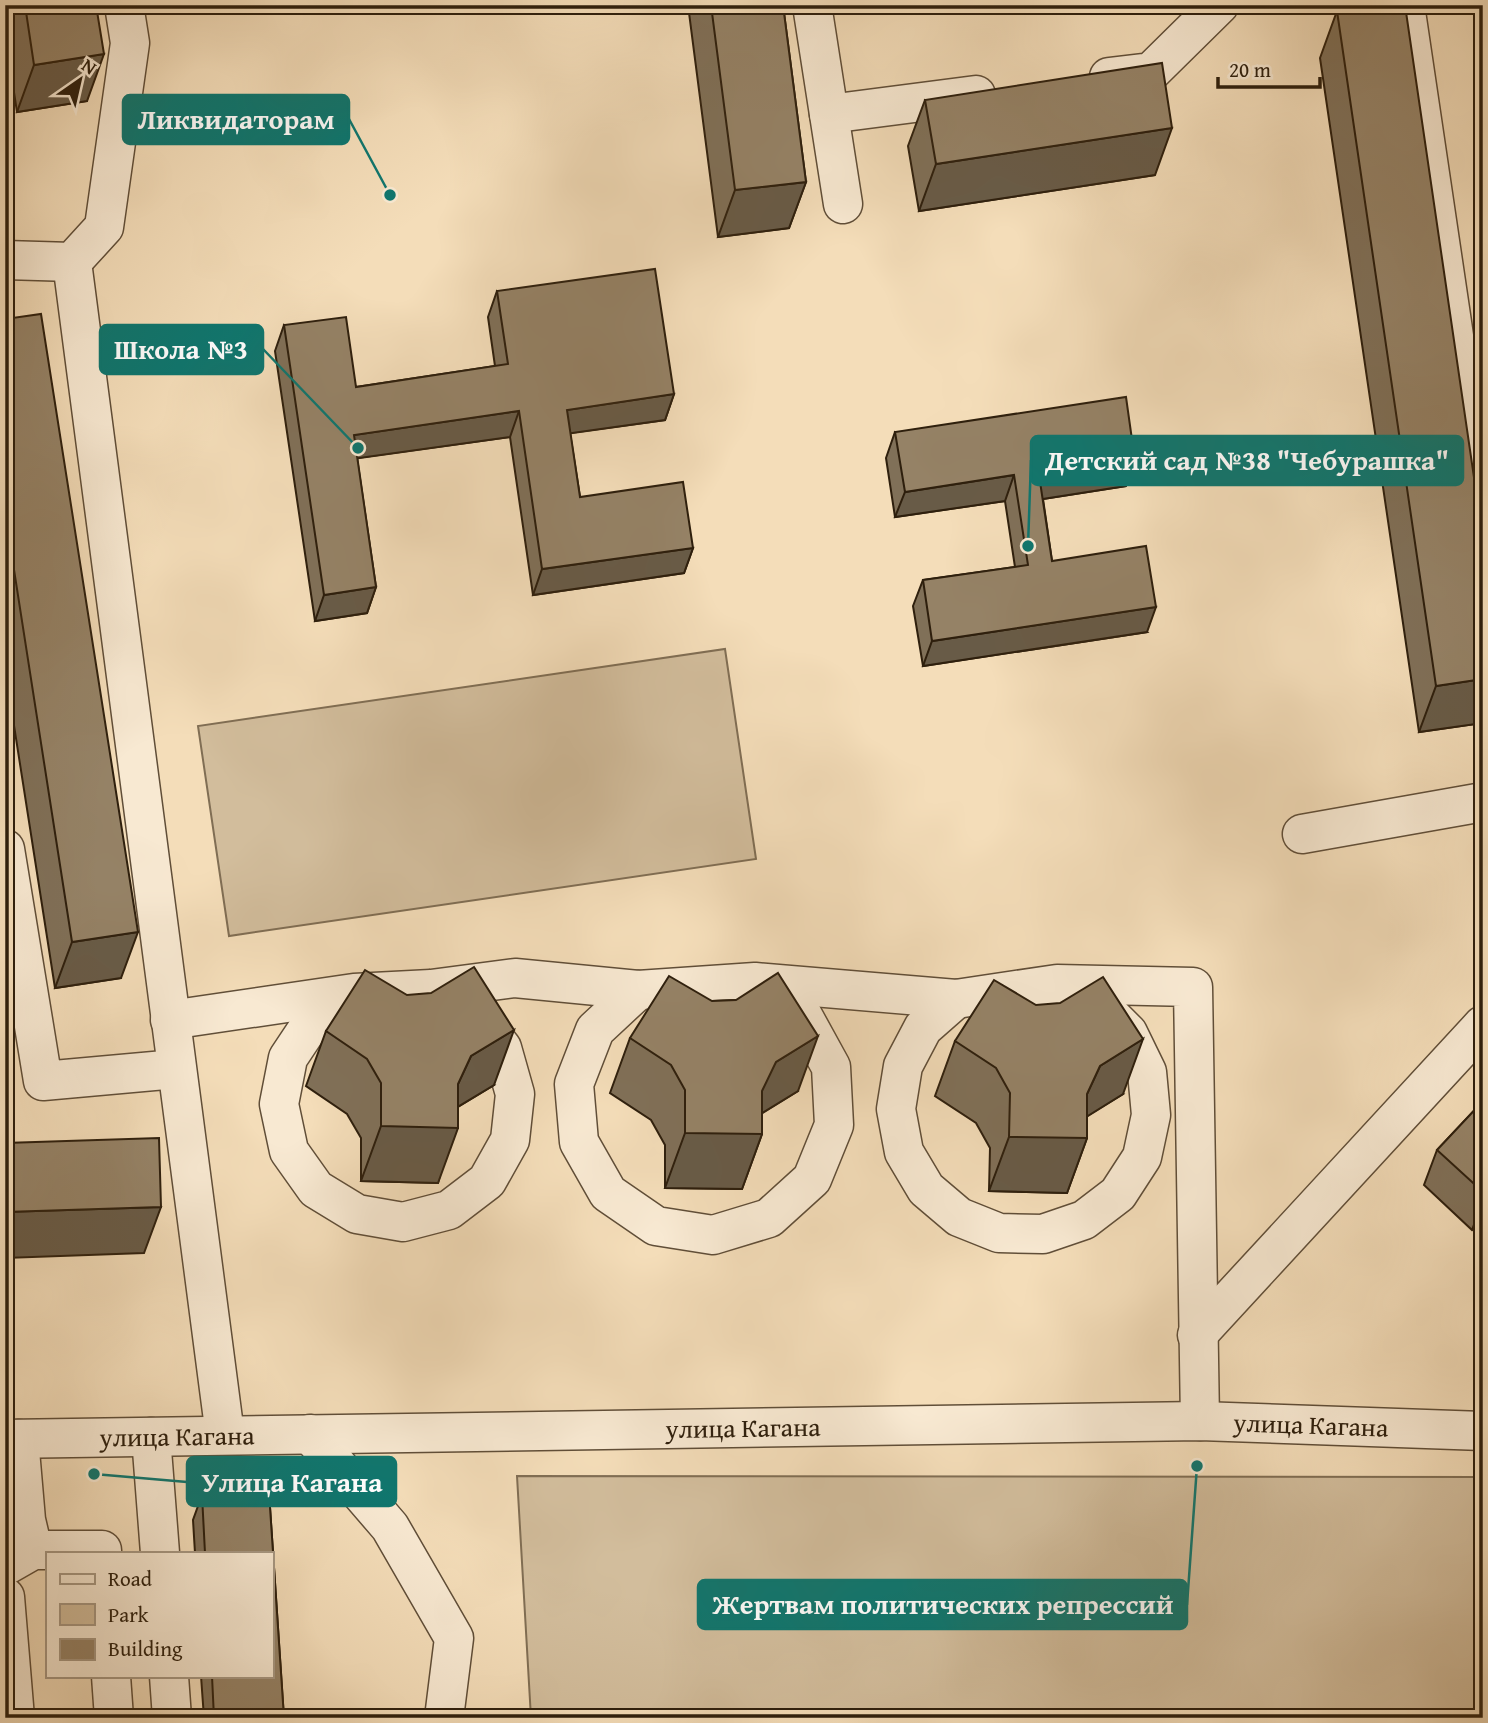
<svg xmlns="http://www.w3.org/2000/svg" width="1488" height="1723" viewBox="0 0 1488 1723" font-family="'Gentium Book Plus',serif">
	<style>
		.green { fill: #d2bd9c; stroke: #806e54; stroke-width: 2 }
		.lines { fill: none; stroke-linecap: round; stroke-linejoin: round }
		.minor-casing { stroke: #604e38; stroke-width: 41 }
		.minor { stroke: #f8e9d2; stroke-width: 38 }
		.wall { fill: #807058; stroke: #2e1f0d; stroke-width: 2 }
		.shaded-wall { fill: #685b47; stroke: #2e1f0d; stroke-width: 2 }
		.building { fill: #958266; stroke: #2e1f0d; stroke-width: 2 }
		.labels { text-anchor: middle; stroke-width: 5; stroke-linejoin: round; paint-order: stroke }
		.street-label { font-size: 26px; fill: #2e1f0d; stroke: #f8e9d2 }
		.leader { fill: none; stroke: #0f766e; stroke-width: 2.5 }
		.callout-dot { fill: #0f766e; stroke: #f8e9d2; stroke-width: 2.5 }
		.callout { fill: #0f766e; stroke: #0f766e; stroke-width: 2.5 }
		.callout-label { font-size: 28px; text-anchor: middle; font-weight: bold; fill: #fff }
	</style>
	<rect width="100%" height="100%" fill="#f4ddb9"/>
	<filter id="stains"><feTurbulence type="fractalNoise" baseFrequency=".00286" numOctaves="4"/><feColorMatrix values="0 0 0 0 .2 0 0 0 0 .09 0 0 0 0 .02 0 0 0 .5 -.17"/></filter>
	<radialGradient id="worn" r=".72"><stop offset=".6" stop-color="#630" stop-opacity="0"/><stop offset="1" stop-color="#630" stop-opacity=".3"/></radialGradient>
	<path class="green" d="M725 649 756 859 229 936 198 726Z
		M517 1476 1483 1477V1718H531Z"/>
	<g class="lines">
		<defs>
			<g id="minor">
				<path d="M812 5 843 204"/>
				<path d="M1405 5 1483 532"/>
				<path d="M1109 77 1151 72 1219 5"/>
				<path d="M829 114 976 95"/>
				<path d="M5 260 72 262 104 227 130 43 124 5"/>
				<path d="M72 262 225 1435"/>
				<path d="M1302 834 1483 802"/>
				<path d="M5 849 43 1081 176 1069"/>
				<path d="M638 990 595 1030 574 1084 579 1142 608 1193 656 1226 713 1235 769 1218 812 1179 834 1125 831 1067 803 1016 784 1003"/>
				<path d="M349 996 314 1019 288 1058 279 1104 289 1151 316 1189 357 1214 403 1222 449 1210 487 1181 510 1140 515 1094 502 1048 475 1014"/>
				<path d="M956 999 923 1028 903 1066 896 1109 904 1152 926 1189 959 1217 999 1233 1043 1234 1084 1220 1118 1194 1142 1157 1151 1115 1147 1072 1128 1033 1106 1011"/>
				<path d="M170 1020 354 993 431 989 515 978 638 990 755 982 956 999 1057 984 1193 987 1200 1421"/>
				<path d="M1197 1335 1483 1025"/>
				<path d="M310 1434 390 1527 454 1638 444 1718"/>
				<path d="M151 1437 160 1553"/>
				<path id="s1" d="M5 1439 1200 1421 1483 1431"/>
				<path d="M19 1439 26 1520 33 1550"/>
				<path d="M5 1566 33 1550H102V1553"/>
				<path d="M5 1597 15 1718"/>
				<path d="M111 1676 114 1718"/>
				<path d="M169 1676 172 1718"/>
			</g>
		</defs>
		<use href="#minor" class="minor-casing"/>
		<use href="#minor" class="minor"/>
	</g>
	<path class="wall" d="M5 5H96L87 101 17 112 5 34Z
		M688 5H783L806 182 789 228 718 237Z
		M1337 11 1483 723 1419 732 1320 58Z
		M925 100 1155 175 919 211 908 146Z
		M497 291 674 394 665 420 570 433 580 497 693 548 684 573 533 595 510 437 357 458 376 587 367 613 315 621 275 351 284 325 356 387 495 366 488 317Z
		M5 319 121 978 55 988 5 668Z
		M895 432 1126 486 1043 499 1052 561 1147 632 923 666 913 606 923 580 1015 567 1005 501 895 517 886 458Z
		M736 1000 798 1091 762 1113V1134L742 1189 665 1188V1145L651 1120 610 1093 630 1038 712 1001Z
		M326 1031 494 1085 458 1107 438 1183 361 1181V1138L347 1114 306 1086Z
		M955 1041 1123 1094 1087 1116V1138L1067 1193 989 1191 990 1148 976 1123 935 1096Z
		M1483 1101V1218L1472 1230 1424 1185 1437 1150Z
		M269 1492 284 1718H204L201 1676H271V1553H195L193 1520 202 1495Z"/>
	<path class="shaded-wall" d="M104 54 87 101 17 112 34 65Z
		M1172 128 1155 175 919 211 936 164Z
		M806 182 789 228 718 237 735 190Z
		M674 394 665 420 558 435 567 410Z
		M519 411 510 437 345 460 354 435Z
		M1135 461 1126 486 1030 501 1039 475Z
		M1014 475 1005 501 895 517 905 492Z
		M693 548 684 573 533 595 542 569Z
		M376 587 367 613 315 621 324 595Z
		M1156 607 1147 632 923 666 932 641Z
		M1483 679V723L1419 732 1436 686Z
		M138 932 121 978 55 988 72 942Z
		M514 1030 494 1085 451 1111 458 1128 438 1183 361 1181 381 1126 458 1084 471 1056Z
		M818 1036 798 1091 756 1117 762 1134 742 1189 665 1188 685 1133 776 1062Z
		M1143 1039 1123 1094 1080 1121 1087 1138 1067 1193 989 1191 1009 1137 1087 1094 1100 1066Z
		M1483 1200V1218L1472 1230Z
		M161 1207 144 1253 5 1258V1212Z"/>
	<path class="building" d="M25 5H96L104 54 34 65Z
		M711 5H783L806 182 735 190Z
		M1381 5H1405L1483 539V679L1436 686 1337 11Z
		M1162 63 1172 128 936 164 925 100Z
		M655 269 674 394 567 410 580 497 683 482 693 548 542 569 519 411 354 435 376 587 324 595 284 325 346 317 356 387 508 364 497 291Z
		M41 314 138 932 72 942 5 512V319Z
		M1126 397 1135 461 1039 475 1052 561 1146 546 1156 607 932 641 923 580 1028 565 1014 475 905 492 895 432Z
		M474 967 514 1030 471 1056 458 1084V1128L381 1126V1083L367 1059 326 1031 365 970 407 995 431 993Z
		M778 973 818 1036 776 1062 762 1091V1134L685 1133V1090L671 1065 630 1038 669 976 712 1001 736 1000Z
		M1103 977 1143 1039 1100 1066 1087 1094V1138L1009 1137 1010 1093 996 1068 955 1041 994 980 1036 1005 1060 1003Z
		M1483 1101V1192L1437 1150Z
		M159 1138 161 1207 5 1212V1143Z
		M269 1492 284 1718H214L212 1676H271V1553H205L202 1495Z"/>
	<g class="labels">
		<g class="street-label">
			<text dy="9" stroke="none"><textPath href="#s1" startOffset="1306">улица Кагана</textPath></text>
			<text dy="9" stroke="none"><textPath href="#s1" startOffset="738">улица Кагана</textPath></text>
			<text dy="9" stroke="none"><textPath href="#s1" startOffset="172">улица Кагана</textPath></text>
		</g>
	</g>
	<path class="leader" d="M390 195L349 119M358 448L263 349M1028 546L1031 460M94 1474L187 1482M1197 1466L1187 1605"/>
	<g class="callout-dot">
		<circle cx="390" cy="195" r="7"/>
		<circle cx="358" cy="448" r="7"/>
		<circle cx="1028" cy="546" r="7"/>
		<circle cx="94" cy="1474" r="7"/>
		<circle cx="1197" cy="1466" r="7"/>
	</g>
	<g class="callout">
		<rect x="123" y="95" width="226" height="49" rx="7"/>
		<rect x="100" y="325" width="163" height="49" rx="7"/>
		<rect x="1031" y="436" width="432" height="49" rx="7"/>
		<rect x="187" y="1457" width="209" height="49" rx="7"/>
		<rect x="698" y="1580" width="489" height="49" rx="7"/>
	</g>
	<g class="callout-label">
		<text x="236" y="129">Ликвидаторам</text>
		<text x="181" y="359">Школа №3</text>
		<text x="1247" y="470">Детский сад №38 "Чебурашка"</text>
		<text x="292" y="1492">Улица Кагана</text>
		<text x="943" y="1614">Жертвам политических репрессий</text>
	</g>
	<rect width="1488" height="1723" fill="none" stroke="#f4ddb9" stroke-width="28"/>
	<rect x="7" y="7" width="1474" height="1709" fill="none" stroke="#2e1f0d" stroke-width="3.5"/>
	<rect x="14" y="14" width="1460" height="1695" fill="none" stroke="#2e1f0d" stroke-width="2"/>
	<rect x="46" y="1552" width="228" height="126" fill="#f8e9d2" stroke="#a79883" stroke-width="2"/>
	<rect x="60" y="1574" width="35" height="10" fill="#f8e9d2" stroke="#a79883" stroke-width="2"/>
	<text x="108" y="1586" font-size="21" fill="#2e1f0d">Road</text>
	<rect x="60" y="1604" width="35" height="21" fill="#d2bd9c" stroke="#a79883" stroke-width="2"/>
	<text x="108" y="1622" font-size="21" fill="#2e1f0d">Park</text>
	<rect x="60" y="1639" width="35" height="21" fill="#958266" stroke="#a79883" stroke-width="2"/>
	<text x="108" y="1656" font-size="21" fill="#2e1f0d">Building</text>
	<g transform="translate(80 80) rotate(34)" stroke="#f8e9d2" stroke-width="5" paint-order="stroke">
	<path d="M0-5L12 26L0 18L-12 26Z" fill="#2e1f0d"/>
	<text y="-10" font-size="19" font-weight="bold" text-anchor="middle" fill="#2e1f0d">N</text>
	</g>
	<path d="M1218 77v10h102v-10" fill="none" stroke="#2e1f0d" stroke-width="3.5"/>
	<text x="1229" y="77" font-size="21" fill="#2e1f0d" stroke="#f8e9d2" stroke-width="5" paint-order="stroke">20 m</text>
	<rect width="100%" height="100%" filter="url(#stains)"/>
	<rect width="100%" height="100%" fill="url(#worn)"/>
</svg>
